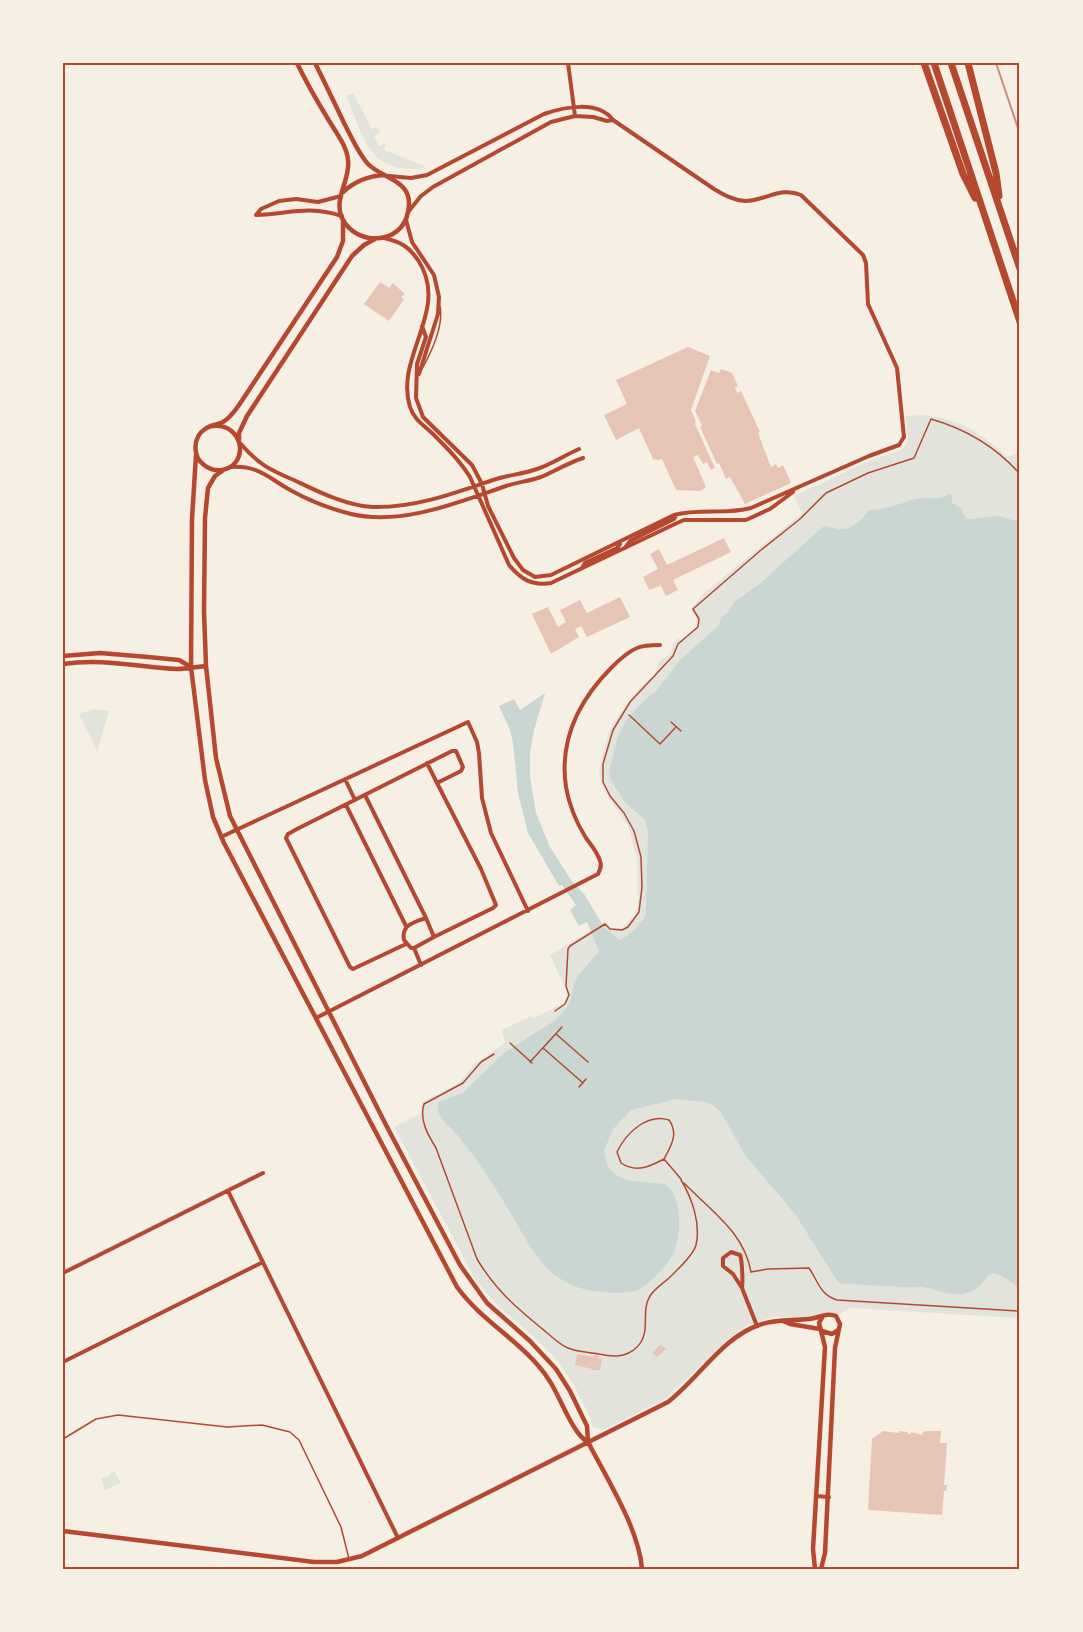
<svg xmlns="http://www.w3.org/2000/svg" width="1083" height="1632" viewBox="0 0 1083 1632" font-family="Bitter,serif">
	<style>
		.green { fill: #e2e4dc }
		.water { fill: #c9d6d2 }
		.building { fill: #e6c5b7 }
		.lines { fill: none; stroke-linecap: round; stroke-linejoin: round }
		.path { stroke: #b5482f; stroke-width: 1.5 }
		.service { stroke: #b5482f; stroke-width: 1.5 }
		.minor { stroke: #b5482f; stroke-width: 4 }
		.tertiary { stroke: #b5482f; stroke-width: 4.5 }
		.motorway { stroke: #b5482f; stroke-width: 7 }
		.rail { stroke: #cf8b77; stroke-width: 2 }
		.neatline { fill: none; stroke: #b5482f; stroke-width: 2 }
	</style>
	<rect width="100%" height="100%" fill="#f6efe4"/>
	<path class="green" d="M353 93 372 129 377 127 380 132 374 136 379 146 386 143 384 150 424 166V168C368 175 364 137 346 96Z
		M923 415C956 417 984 434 1007 457L1020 452V1318L850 1308 839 1314 828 1312 812 1318 774 1317 747 1325 727 1340 666 1398 603 1430 593 1427 590 1417 574 1385 557 1360 535 1338 497 1305 475 1279 394 1127 420 1114 422 1102 459 1083 474 1064 505 1043 502 1030 531 1016 532 1019 564 1003 567 992 550 955 605 922 612 928H622L635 914 638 904 637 859 629 828 602 787 599 771 609 731 616 719 641 686 655 675 659 661 671 654 673 643 679 638 681 640 696 626V617L691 609 703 594 802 513 794 496 871 460 901 450 908 442 906 416Z
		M94 709 109 711 97 751 79 714Z
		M114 1471 121 1483 105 1490 101 1478 108 1477 109 1474Z"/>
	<path class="water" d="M949 494 952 495V503L961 508 965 517 968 519 998 516 1020 522V1289C976 1254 996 1289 963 1294 948 1296 936 1289 922 1287 914 1287 906 1288 899 1287 880 1286 861 1284 843 1284L838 1282 795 1214 745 1155 721 1112 713 1105 705 1102 676 1099 631 1110 614 1128 604 1150C607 1186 635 1180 663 1184 684 1192 681 1237 673 1254 668 1265 648 1285 638 1290 626 1294 613 1293 601 1292 584 1291 565 1284 551 1272 527 1249 514 1215 495 1188 484 1170 471 1152 458 1136 451 1127 442 1122 438 1111V1103L441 1101 463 1093 504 1053 557 1019 570 1003 574 983 578 976 599 951 587 922 579 926 570 910 576 905 562 885 559 886 528 833 518 793 513 743 510 730 499 706 514 699 520 710 545 693 534 730 530 753V777L536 813 550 847 571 880 584 894 604 927 619 940C631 935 641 925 646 914L648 831 645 820 624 801 610 778 609 771 618 736 626 721 641 703 656 691 680 660 719 625 721 618 728 612 734 602 758 585 824 526C829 526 834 529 839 529 854 530 861 520 869 510 888 510 899 503 916 499 930 496 934 502 949 494Z"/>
	<path class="building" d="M380 282 389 288 393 283 405 294 401 297 404 299 389 321 364 304Z
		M688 347 710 356 691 410 696 422 695 424 715 468 711 470 707 462 703 464 698 455 693 457 706 487 700 491 676 490 662 459 658 460 653 459 639 428 616 440 604 415 627 404 616 380Z
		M721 369 732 373 738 386 735 388 737 393 741 391 760 432 758 433 771 467 776 464 778 468 783 465 791 483 745 504 730 477 726 479 719 463 717 464 700 427 702 426 695 411 711 370 719 373Z
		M724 538 731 552 673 580 678 590 666 596 660 584V586L649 590 643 577 658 569 650 554 659 549 667 565Z
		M620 597 630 617 587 637 581 626 575 629 579 637 551 654 532 614 548 607 558 627 566 622 560 610 580 600 587 613Z
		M661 1344 666 1349 657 1357 652 1353Z
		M577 1354 594 1357V1355H598V1358L602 1359 600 1370H591L592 1369 575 1365Z
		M883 1431 899 1433V1431L908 1432V1434H911V1432L922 1435 923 1432 927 1431H941L940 1443H947L944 1485H947L946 1491H944L942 1515 868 1510 872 1439Z"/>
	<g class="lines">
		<path class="path" d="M629 715 660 744 676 727
			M671 722 681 731
			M555 1011 565 1004 569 995 566 986 568 949 570 946 605 924 610 929 622 930 628 927 639 912 642 887 641 857 634 831 624 813 610 796 603 782V764L613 730 630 702 673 656 678 644 698 627 699 619 693 609 761 550 800 519 826 493 868 473 914 458 931 419C966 429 996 447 1020 474
			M556 1034 588 1062
			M510 1043 532 1063
			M543 1048 583 1083
			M494 1054 481 1062 463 1083 424 1104C419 1120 428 1135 436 1148L477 1259C496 1291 518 1309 546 1332 552 1337 560 1345 568 1348 577 1352 589 1352 599 1354 613 1357 626 1358 637 1347 652 1332 640 1312 650 1296 655 1288 664 1283 670 1277 678 1269 693 1256 696 1245 701 1224 692 1198 681 1180
			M530 1062 562 1027
			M579 1087 586 1079
			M664 1159C649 1167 636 1173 621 1163L617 1152C626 1133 647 1113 669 1120 679 1134 671 1146 664 1159L681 1179
			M684 1183C711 1211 744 1232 751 1272L768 1269 809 1268C818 1281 820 1295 837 1300L1020 1311"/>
		<path class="service" d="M422 369C432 351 444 326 440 306
			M63 1439 96 1419 118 1415 227 1427 262 1425 290 1432 299 1440 341 1527 349 1559"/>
		<path class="minor" d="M568 63 575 116
			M389 176 411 178 427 175 544 114C564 107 598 100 613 120L714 189C724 195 733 200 745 201 765 201 781 186 801 195L863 255 866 263 868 304 897 368 904 437 899 445 869 456 751 508C726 515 699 508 674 515L551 575 535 577 523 570 514 558 488 506 482 484 472 465 423 417 416 398 417 364 426 337 422 326
			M408 212 421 196 433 187 551 122 575 116 593 117 607 121 613 120
			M256 215 261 209 279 201 296 199 318 202 341 196
			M256 215C291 214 305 205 342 216
			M406 220 412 242 434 275 439 297 438 314 419 374
			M384 238C401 242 408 246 418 260 451 310 394 356 410 407 414 420 425 426 434 435 447 448 460 461 470 477L509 565C521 579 531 586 551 583L677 523 684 520H746L770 509 793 492
			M240 443C259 465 270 470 296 481 319 492 347 506 373 507 415 508 455 493 493 480 508 475 523 474 537 469 552 464 565 455 579 449
			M230 467C259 465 268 478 292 491 310 501 331 509 351 514 402 526 459 502 506 486 518 482 530 481 541 477 555 471 568 463 583 458
			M625 548 630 541 674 519 676 515
			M582 568 585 563 617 548 620 544
			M427 763 437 783
			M345 779 355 800
			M365 795 426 918
			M346 805 406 926
			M221 837 468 722 477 742 479 753 482 798 491 833 528 911
			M406 944 353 969 350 967 286 838 288 834 297 829 452 751H456L463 767 461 771 437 783 481 869 496 905 493 908 434 937
			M414 948H411L404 940C401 925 414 922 426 918L434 937 414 948 421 965
			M316 1018 598 874C600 870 602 866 600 861 598 853 591 845 586 838 576 822 569 805 566 787 559 740 579 700 612 667 619 660 627 652 637 648 644 645 652 645 660 645
			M228 1191 398 1538
			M63 1273 263 1173
			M742 1288C743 1281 742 1259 740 1255L731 1252 723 1258V1266L733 1274 742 1288 757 1326
			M63 1362 263 1262
			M816 1496 829 1497"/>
		<path class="tertiary" d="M297 63C306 82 317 101 328 119 335 131 347 146 348 160 351 179 333 199 342 218 356 247 402 245 408 212 415 180 384 180 368 164 358 153 352 138 345 125 335 104 325 83 315 63
			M343 192C355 181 368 176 384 175
			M213 426C244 423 250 465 222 470 215 471 209 469 204 465 192 456 193 437 205 429 210 425 217 425 223 422 230 418 234 412 239 405L337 257 343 241V221
			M239 440V433L247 416 352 256 364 245 375 239
			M196 455 192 519 191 667 205 780 213 817 224 843 457 1287C483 1323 525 1343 549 1380 560 1396 573 1435 588 1442
			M225 469 215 476 208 488 205 518 204 611 206 666 216 758 230 816 386 1125 460 1265 487 1303 530 1341 556 1369 570 1391 587 1426 588 1442C607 1479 639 1529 642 1569
			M63 656 100 653 148 657 179 660 191 667
			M63 664C102 658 139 667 177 669 186 669 196 667 206 666
			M783 1321 790 1324 820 1329
			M822 1331 832 1334 838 1330
			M63 1531 314 1562H337L362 1556 668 1402C698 1379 723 1337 759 1325 775 1319 792 1321 809 1319 819 1318 827 1312 836 1316L840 1324 835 1348 825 1553 821 1569
			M815 1569 813 1549 825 1347 819 1323 823 1316"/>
		<path class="motorway" d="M924 63 963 174 975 198
			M934 63 1020 322
			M951 63 1020 269
			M968 63 996 173 999 196"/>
		<path class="rail" d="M996 63 1020 134"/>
	</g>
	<rect width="1083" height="1632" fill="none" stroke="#f6efe4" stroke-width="129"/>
	<rect x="64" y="64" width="954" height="1504" class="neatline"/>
</svg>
